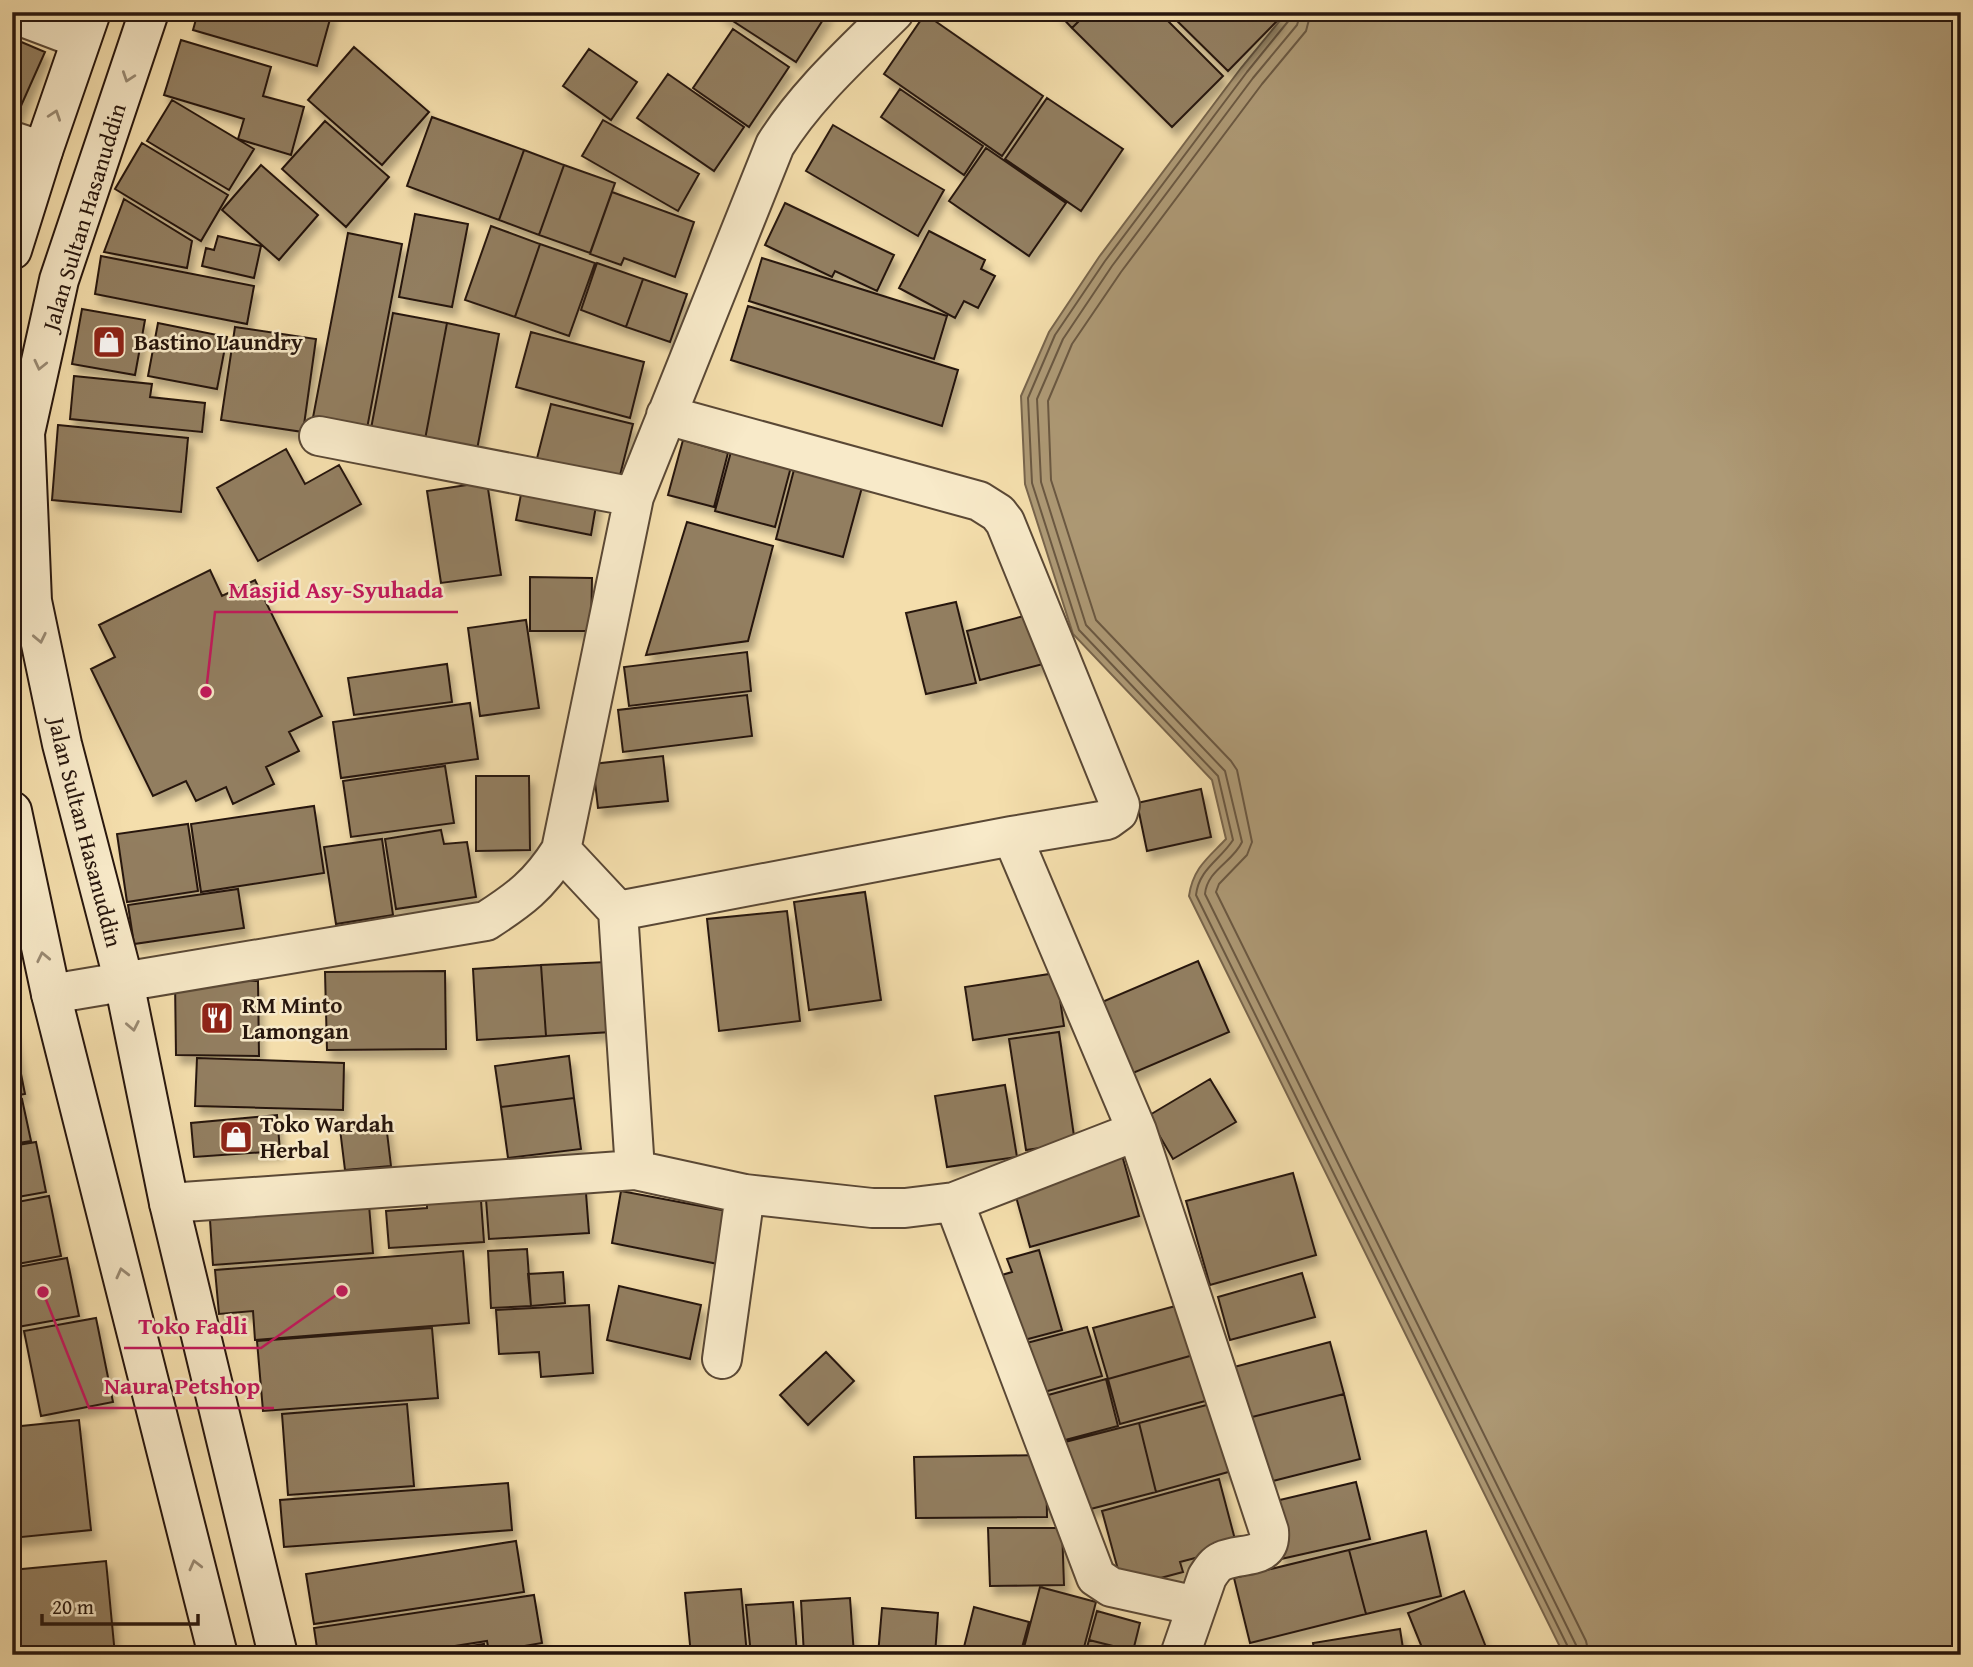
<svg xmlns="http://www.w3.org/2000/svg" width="1973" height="1667" viewBox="0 0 1973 1667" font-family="'Gentium Book Plus',serif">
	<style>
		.water { fill: #ae9a76; stroke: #78654c; stroke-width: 2 }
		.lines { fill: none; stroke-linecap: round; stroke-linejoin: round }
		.shore { stroke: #6a5842; stroke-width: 2 }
		.building { fill: #927e60; stroke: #27160d; stroke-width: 2; filter: url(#shadow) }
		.street-casing { stroke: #5a4835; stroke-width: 42 }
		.secondary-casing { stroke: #27160d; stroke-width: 42 }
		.street { stroke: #f8eac9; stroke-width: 38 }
		.secondary { stroke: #f8eac9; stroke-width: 38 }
		.oneway { stroke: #9a8b74 }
		.labels { text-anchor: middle; stroke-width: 5; stroke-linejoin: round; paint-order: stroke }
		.street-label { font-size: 23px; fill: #27160d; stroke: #f8eac9 }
		.poi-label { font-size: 23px; font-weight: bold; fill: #27160d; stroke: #f8eac9; text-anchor: start }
		.leader { fill: none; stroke: #c2185b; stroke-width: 2.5 }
		.callout-dot { fill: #c2185b; stroke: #f8eac9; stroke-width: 2.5 }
		.callout-label { font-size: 24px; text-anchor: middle; font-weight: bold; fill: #c2185b; stroke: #f8eac9; stroke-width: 5; stroke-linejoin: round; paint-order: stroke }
	</style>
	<defs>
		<filter id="shadow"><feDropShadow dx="4.5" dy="8" stdDeviation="3.5" flood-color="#0004"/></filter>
	</defs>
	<rect width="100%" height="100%" fill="#f4deac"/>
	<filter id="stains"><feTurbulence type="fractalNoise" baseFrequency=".00286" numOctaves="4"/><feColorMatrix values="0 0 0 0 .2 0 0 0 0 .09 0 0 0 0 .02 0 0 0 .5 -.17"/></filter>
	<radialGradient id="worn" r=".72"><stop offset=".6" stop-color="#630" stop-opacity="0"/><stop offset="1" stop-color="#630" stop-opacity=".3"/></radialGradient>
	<path class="water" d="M1287 12H1961V1655H1564L1189 896C1193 868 1208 858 1226 839L1212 780 1073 634 1025 484 1021 396 1049 332 1099 257 1241 68Z"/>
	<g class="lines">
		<path class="shore" d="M1292 12 1290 19 1247 72 1105 261 1055 335 1028 398 1032 483 1079 630 1218 776 1233 840C1220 860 1199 869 1196 895L1569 1649V1655
			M1301 12 1297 25 1253 78 1112 266 1063 339 1037 399 1041 482 1086 625 1225 771 1242 842C1233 862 1207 870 1205 894L1576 1645 1578 1655
			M1311 12 1306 31 1262 84 1121 272 1072 344 1048 401 1051 480 1096 620 1231 761 1237 770 1252 842 1247 855 1219 884 1216 892 1586 1641 1589 1655"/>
	</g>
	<path class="building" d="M198 12H332L317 66 193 30Z
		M719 12H828L796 62Z
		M1057 12H1088L1072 28Z
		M1088 12H1159L1223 76 1172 127 1072 28Z
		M1168 12H1270L1278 20 1228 71Z
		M925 14 1043 96 1002 156 884 74Z
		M733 29 789 67 749 127 693 88Z
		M12 38 45 52 12 126Z
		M181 40 271 67 263 96 304 107 291 155 238 139 244 119 164 95Z
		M354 47 429 112 382 165 308 100Z
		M589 49 637 82 611 120 563 86Z
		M668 74 744 127 714 171 637 118Z
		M900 89 983 146 964 175 881 117Z
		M1047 98 1123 149 1081 211 1005 159Z
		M172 100 254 149 229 190 147 141Z
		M432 117 524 150 499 220 407 186Z
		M603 120 699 174 678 211 582 156Z
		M325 121 389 177 346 227 282 169Z
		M833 125 944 190 918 236 806 171Z
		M142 143 228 195 201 241 115 189Z
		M986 148 1066 203 1029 256 949 201Z
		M524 150 564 165 539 235 499 220Z
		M261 165 318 215 279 260 222 210Z
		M564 165 615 183 590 253 539 235Z
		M612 192 694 222 675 277 624 258 621 265 590 254Z
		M124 199 192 241 187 268 104 252Z
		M785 203 894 255 877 291 835 271 832 277 765 245Z
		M415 214 468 224 452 307 399 297Z
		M491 226 540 244 515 317 465 300Z
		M929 231 985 260 981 269 995 276 978 308 964 301 955 318 899 288Z
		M348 233 402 244 365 439 311 428Z
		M218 236 261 246 254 278 202 266 206 248 214 250Z
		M540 244 595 263 569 336 515 317Z
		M101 256 254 286 247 324 95 294Z
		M762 258 947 316 934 359 749 301Z
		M597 263 643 279 626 327 581 310Z
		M643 279 687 294 670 342 626 327Z
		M748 306 958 370 942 426 731 360Z
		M82 309 145 320 135 375 72 364Z
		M393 313 447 323 423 450 369 439Z
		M158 323 227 337 217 389 148 376Z
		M447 323 499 334 475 460 423 450Z
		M235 327 316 339 303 432 221 420Z
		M531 332 644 362 630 418 516 387Z
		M74 376 152 384 150 397 205 403 202 432 70 419Z
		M551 404 633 424 617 487 535 466Z
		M58 425 188 438 181 512 52 500Z
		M683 440 728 453 714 507 668 495Z
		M732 448 792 463 775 527 715 511Z
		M286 449 305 484 339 465 361 504 258 561 217 488Z
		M796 462 864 480 843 557 776 539Z
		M524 479 598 494 591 535 516 520Z
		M487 482 501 575 441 583 427 491Z
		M687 522 773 546 748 641 646 655Z
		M210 570 222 596 255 580 322 716 289 732 299 751 266 767 274 784 233 804 226 787 196 801 186 781 153 796 91 669 115 657 99 625Z
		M530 577 592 578 591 631H530Z
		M956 602 976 683 926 694 906 613Z
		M1039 612 1051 662 980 680 967 631Z
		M526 620 539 708 480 716 468 628Z
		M747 652 751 691 629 706 624 667Z
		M447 664 452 702 354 715 348 678Z
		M747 695 752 736 623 752 618 710Z
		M470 703 478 759 341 778 333 722Z
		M663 756 668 801 598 808 593 764Z
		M445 766 454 823 351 837 343 781Z
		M476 776H529L530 850 476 851Z
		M1201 789 1211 837 1147 851 1137 803Z
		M314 806 324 873 201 892 191 824Z
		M188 824 198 891 127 902 117 834Z
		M441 830 444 844 467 842 476 897 396 909 385 839Z
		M382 839 393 915 336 924 324 847Z
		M238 889 244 928 134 944 128 905Z
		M865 892 881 1000 809 1010 794 902Z
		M787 911 800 1021 719 1031 707 919Z
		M1198 961 1229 1032 1126 1076 1095 1005Z
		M607 962 611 1032 546 1036 541 965Z
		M541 965 546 1036 477 1040 473 969Z
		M445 971 446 1049 327 1050 325 972Z
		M1056 973 1064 1026 973 1040 965 987Z
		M175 980 258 981 259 1056 176 1055Z
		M12 1029 25 1094 12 1096Z
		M1059 1032 1075 1143 1026 1150 1009 1039Z
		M569 1056 574 1098 501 1107 495 1066Z
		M197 1058 344 1063 343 1110 195 1106Z
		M1210 1079 1236 1122 1173 1159 1148 1116Z
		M1005 1085 1017 1157 947 1167 935 1096Z
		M574 1098 581 1149 508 1158 501 1107Z
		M22 1099 31 1141 12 1144V1101Z
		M277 1115 280 1151 194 1157 191 1123Z
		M386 1124 391 1166 345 1170 340 1129Z
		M36 1142 46 1192 12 1198V1146Z
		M1122 1155 1139 1216 1030 1247 1013 1186Z
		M1293 1173 1316 1255 1210 1285 1186 1201Z
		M585 1180 589 1233 489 1239 485 1186Z
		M480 1187 484 1242 389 1248 386 1211 427 1208V1190Z
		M621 1191 727 1211 718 1264 612 1243Z
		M368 1193 373 1253 213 1265 209 1205Z
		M49 1196 61 1256 12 1265V1203Z
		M527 1249 531 1306 491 1308 488 1251Z
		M1039 1250 1062 1330 1013 1343 995 1277 1012 1272 1007 1259Z
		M463 1251 469 1323 255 1340 253 1311 219 1314 215 1270Z
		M67 1258 79 1316 12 1328V1268Z
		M563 1272 565 1303 531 1306 528 1274Z
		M1302 1273 1315 1317 1230 1340 1218 1297Z
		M619 1286 701 1305 690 1359 607 1340Z
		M1183 1304 1197 1354 1108 1379 1093 1328Z
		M589 1305 593 1373 541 1377 539 1352 499 1354 496 1310Z
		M96 1318 113 1402 41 1416 24 1331Z
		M1087 1327 1102 1376 1037 1394 1023 1344Z
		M432 1328 438 1398 263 1411 257 1341Z
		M1330 1342 1344 1394 1248 1418 1234 1367Z
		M826 1352 854 1381 808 1425 780 1395Z
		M1197 1354 1209 1400 1120 1424 1108 1379Z
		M1106 1379 1118 1426 1054 1443 1041 1397Z
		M1344 1394 1360 1459 1265 1483 1248 1418Z
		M1214 1403 1232 1471 1156 1492 1139 1423Z
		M407 1404 414 1486 288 1495 282 1414Z
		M79 1420 91 1530 12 1538V1427Z
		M1139 1423 1156 1492 1083 1511 1065 1442Z
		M1046 1455 1047 1517 916 1518 914 1457Z
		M1219 1479 1237 1547 1180 1562 1183 1572 1123 1588 1102 1511Z
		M1356 1482 1370 1539 1281 1559 1267 1503Z
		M508 1483 512 1530 284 1547 280 1500Z
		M988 1528H1062L1064 1585 990 1586Z
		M1426 1531 1441 1596 1366 1614 1349 1550Z
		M516 1541 524 1592 314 1624 306 1574Z
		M1349 1550 1366 1614 1250 1643 1234 1578Z
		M106 1561 115 1655H12V1570Z
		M1040 1587 1096 1602 1082 1655H1022Z
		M741 1589 747 1655H691L685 1593Z
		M1464 1591 1489 1655H1425L1408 1613Z
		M534 1595 542 1643 489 1652 487 1641 398 1655H318L314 1628Z
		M850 1598 854 1655H804L801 1601Z
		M793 1602 797 1655H751L746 1605Z
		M974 1607 1029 1622 1020 1655H962Z
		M882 1608 938 1613 935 1655H878Z
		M1097 1611 1140 1623 1133 1651 1089 1640Z
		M1400 1629 1404 1655H1315L1313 1643Z
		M1089 1640 1133 1651 1146 1655H1085Z
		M484 1644 485 1655H415Z"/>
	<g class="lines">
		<defs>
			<path id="street" d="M12 13 81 39
				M12 141 43 151
				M319 436 634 497
				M1012 836 1137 1131 1269 1531C1272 1561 1241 1552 1222 1561 1215 1564 1211 1571 1207 1577L1180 1655
				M561 850 618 911 635 1170
				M618 911 1012 836 1107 820 1118 812 1120 805 1005 522 998 513 979 501 666 415
				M51 994 486 921C520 899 539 885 561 850L634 497 775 145C807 94 852 54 894 12
				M954 1202 1096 1577 1111 1587 1197 1606
				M169 1203 635 1170 745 1194 872 1208H905L954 1202 1137 1131
				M722 1359 745 1194"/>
			<g id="secondary">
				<path id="s1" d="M149 12 59 280 25 433 32 601 62 744 124 982 169 1203 278 1655"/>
				<path d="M12 250 43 151 91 12"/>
				<path d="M12 811 51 994 218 1655"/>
			</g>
		</defs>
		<use href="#street" class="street-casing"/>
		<use href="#secondary" class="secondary-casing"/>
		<use href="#street" class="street"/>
		<use href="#secondary" class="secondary"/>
	</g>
	<defs><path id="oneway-chevron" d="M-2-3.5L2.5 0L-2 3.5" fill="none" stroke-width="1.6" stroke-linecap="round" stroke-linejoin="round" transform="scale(1.75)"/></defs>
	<g class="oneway">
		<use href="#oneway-chevron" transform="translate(128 77) rotate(109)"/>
		<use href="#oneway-chevron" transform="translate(55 115) rotate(-71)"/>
		<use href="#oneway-chevron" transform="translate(40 365) rotate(103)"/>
		<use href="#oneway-chevron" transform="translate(40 638) rotate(78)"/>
		<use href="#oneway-chevron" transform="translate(43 957) rotate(-102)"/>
		<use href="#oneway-chevron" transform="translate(133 1026) rotate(79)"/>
		<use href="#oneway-chevron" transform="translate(122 1273) rotate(-104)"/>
		<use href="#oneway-chevron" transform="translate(195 1565) rotate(-104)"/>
	</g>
	<defs>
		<symbol id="shop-square" viewBox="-11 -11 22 22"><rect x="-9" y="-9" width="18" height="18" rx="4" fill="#8f2418" stroke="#f8eac9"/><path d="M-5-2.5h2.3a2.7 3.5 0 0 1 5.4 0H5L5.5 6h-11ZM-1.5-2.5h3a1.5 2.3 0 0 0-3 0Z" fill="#fff"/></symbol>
		<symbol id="restaurant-square" viewBox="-11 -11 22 22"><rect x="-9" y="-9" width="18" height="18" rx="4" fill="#8f2418" stroke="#f8eac9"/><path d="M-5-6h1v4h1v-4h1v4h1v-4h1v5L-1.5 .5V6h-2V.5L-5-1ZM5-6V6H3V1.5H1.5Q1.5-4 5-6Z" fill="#fff"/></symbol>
	</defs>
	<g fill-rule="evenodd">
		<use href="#shop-square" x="90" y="323" width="38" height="38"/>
		<use href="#restaurant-square" x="198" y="999" width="38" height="38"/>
		<use href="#shop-square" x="217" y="1118" width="38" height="38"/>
	</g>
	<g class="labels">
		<g class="street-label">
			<text transform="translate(84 217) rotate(-73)" y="8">Jalan Sultan Hasanuddin</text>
			<text dy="8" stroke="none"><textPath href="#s1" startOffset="845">Jalan Sultan Hasanuddin</textPath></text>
		</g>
		<g class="poi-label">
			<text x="134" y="350">Bastino Laundry</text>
			<text x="242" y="1013">RM Minto<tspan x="242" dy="26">Lamongan</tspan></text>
			<text x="260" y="1132">Toko Wardah<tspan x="260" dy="26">Herbal</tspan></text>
		</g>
	</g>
	<path class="leader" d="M206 692L215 612H458M342 1291L261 1348H124M43 1292L89 1408H274"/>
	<g class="callout-dot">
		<circle cx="206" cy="692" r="7"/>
		<circle cx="342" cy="1291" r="7"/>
		<circle cx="43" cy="1292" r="7"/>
	</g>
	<g class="callout-label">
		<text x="336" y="598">Masjid Asy-Syuhada</text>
		<text x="193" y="1334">Toko Fadli</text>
		<text x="182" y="1394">Naura Petshop</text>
	</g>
	<rect width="1973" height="1667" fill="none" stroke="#f4deac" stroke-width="42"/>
	<rect x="14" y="14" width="1945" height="1639" fill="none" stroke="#27160d" stroke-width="3.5"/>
	<rect x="21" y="21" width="1931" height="1625" fill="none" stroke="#27160d" stroke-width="2"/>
	<path d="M42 1614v10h156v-10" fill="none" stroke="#27160d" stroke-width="3.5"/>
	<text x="52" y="1614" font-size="21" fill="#27160d" stroke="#f8eac9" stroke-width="5" paint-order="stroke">20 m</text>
	<rect width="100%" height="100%" filter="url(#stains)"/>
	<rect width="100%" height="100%" fill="url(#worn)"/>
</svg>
